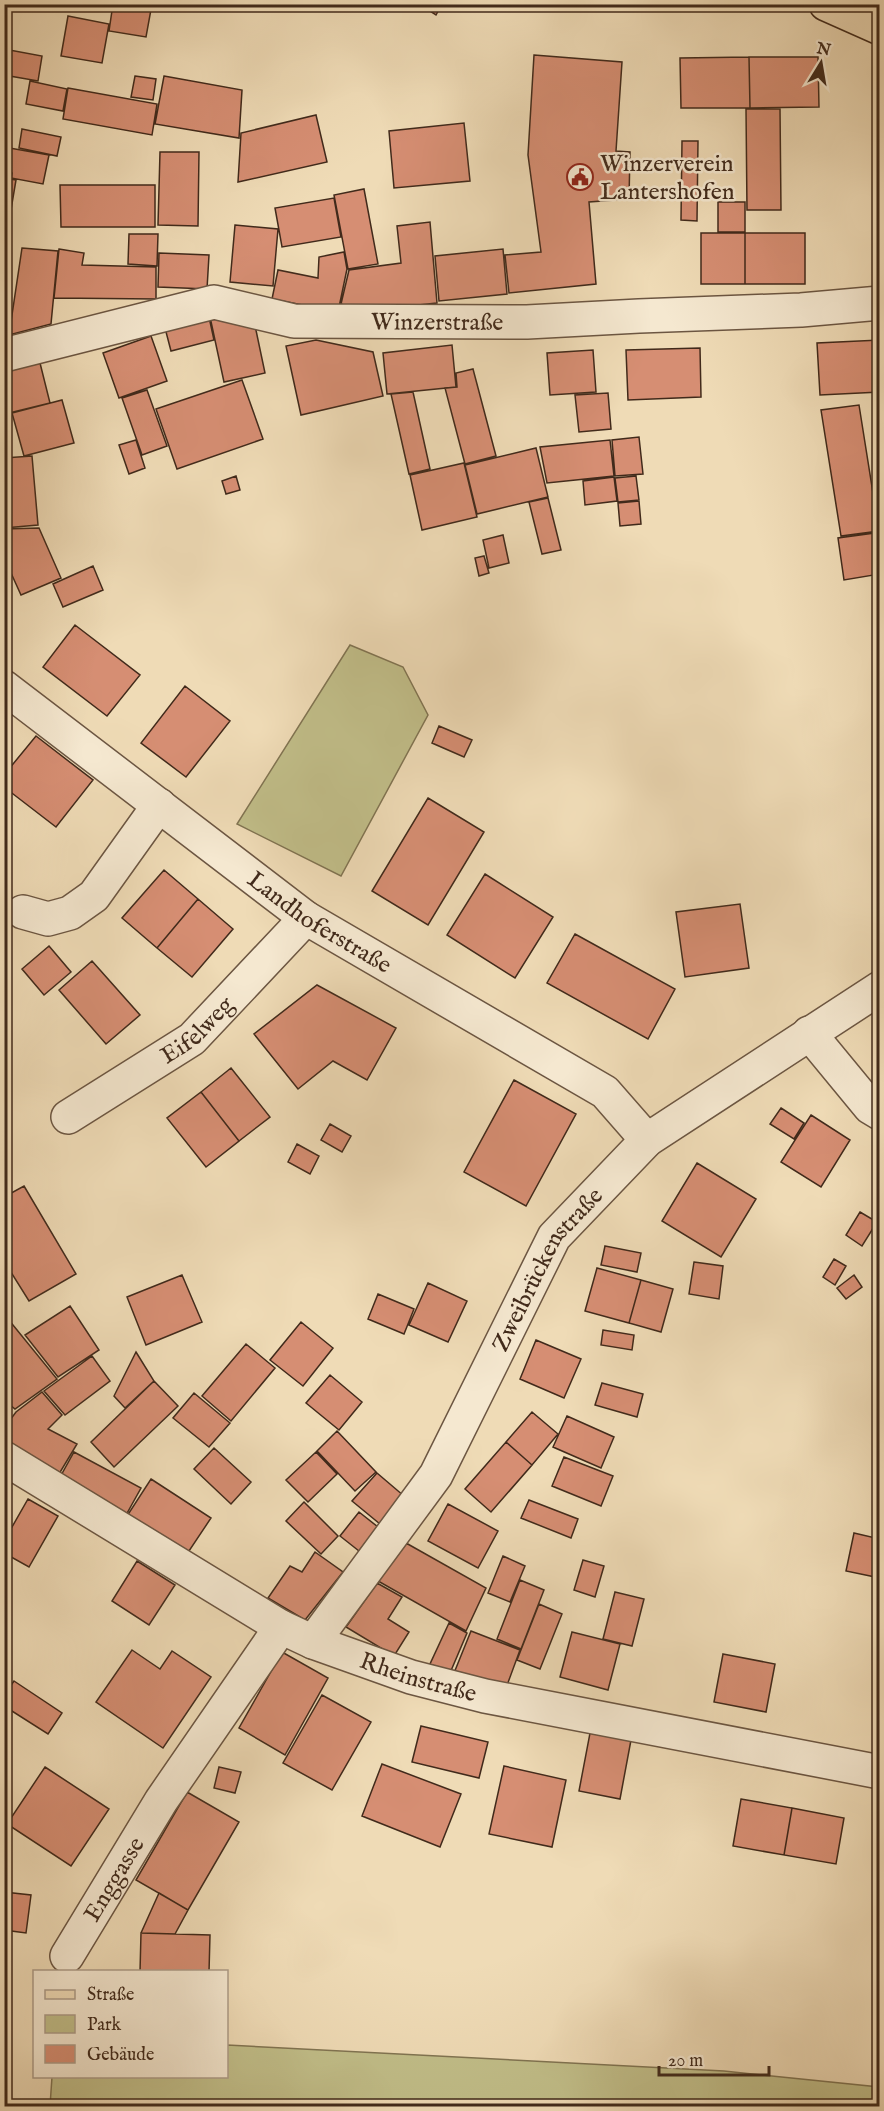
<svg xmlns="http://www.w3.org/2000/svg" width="884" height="2111" viewBox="0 0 884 2111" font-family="'IM FELL English',serif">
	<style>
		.green { fill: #c1be89; stroke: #817452; stroke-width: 1.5 }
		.building { fill: #d68e73; stroke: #412a1b; stroke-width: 1.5 }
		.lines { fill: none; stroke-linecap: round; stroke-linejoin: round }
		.minor-casing { stroke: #6c5642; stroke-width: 36 }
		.major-casing { stroke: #412a1b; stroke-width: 36 }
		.minor { stroke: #f5e8d0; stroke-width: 33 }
		.major { stroke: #efdbb6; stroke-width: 33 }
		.labels { text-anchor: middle; stroke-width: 5; stroke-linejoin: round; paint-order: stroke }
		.poi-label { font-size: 24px; fill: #412a1b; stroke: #f5e8d0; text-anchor: start }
		.street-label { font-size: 24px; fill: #412a1b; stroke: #f5e8d0 }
	</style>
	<rect width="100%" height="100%" fill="#efdbb6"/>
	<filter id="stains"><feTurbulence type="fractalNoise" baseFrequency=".00333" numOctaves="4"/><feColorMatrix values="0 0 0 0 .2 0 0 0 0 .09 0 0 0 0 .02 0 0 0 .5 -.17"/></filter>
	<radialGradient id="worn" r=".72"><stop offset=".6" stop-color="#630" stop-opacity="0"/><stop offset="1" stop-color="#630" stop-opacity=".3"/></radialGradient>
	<path class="green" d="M350 645 403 667 428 715 341 876 237 824Z
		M227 2045 724 2071 879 2087V2106H50L52 2077 226 2076Z"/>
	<path class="building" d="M113 4H152L146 37 109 31Z
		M419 4H442L436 15Z
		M4 6 12 7 5 49H4Z
		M68 16 109 24 102 63 61 56Z
		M4 49 42 56 38 81 4 75Z
		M534 55 622 62 616 151 630 152 629 199 589 202 596 284 509 293 505 255 541 252 528 155Z
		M749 57H818L819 107 750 108Z
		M749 57 750 108H681L680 58Z
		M135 76 156 79 153 100 131 97Z
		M164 76 242 90 239 138 155 124Z
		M30 81 67 89 63 111 26 104Z
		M68 88 157 104 152 135 63 119Z
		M746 109H780L781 210H747Z
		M316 115 327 162 238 182 241 133Z
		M464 123 470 181 394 188 389 131Z
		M22 129 61 137 57 156 19 148Z
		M682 141H698L697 221 681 220Z
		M4 147 49 155 43 184 11 178 12 173 4 171Z
		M160 152H199L198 226 158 225Z
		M4 178 16 180 6 239H4Z
		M60 185H155V227H61Z
		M364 189 378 264 348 269 334 195Z
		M334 198 341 237 282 247 275 208Z
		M718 202H745V232H718Z
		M430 222 437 303 361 311 341 304 349 270 401 263 397 226Z
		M235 225 278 229 273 286 230 282Z
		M701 233H745V284H701Z
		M745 233H805V284H745Z
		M129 234H158L157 266 128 264Z
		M22 248 58 251 51 324 9 335Z
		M59 249 84 253 82 265 156 267V299L54 298Z
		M503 249 507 294 439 301 435 256Z
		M344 252 347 269 338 312 272 299 278 270 318 278 319 257Z
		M159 253 209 255 207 289 158 287Z
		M253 316 265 373 224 382 210 317Z
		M209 317 214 340 171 351 165 328Z
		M151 336 167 381 119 398 103 353Z
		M316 340 373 352 383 396 301 415 286 346Z
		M880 340V392L820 395 817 343Z
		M452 345 456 387 387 394 383 353Z
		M700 348 701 397 628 400 626 350Z
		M593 350 596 392 550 395 547 353Z
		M38 355 50 403 5 414 4 364Z
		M473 369 496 456 465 464 445 388 457 387 456 373Z
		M242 380 263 439 177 469 156 409Z
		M147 390 167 446 142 455 122 398Z
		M413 392 430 469 409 474 391 394Z
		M608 393 611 429 579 432 575 395Z
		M62 400 74 443 24 456 12 413Z
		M859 405 879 531 841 536 821 410Z
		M639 437 643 474 615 476 612 440Z
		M136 440 145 468 129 474 119 445Z
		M610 440 614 476 547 483 540 447Z
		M536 448 548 497 477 514 465 465Z
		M32 456 38 525 4 528V458Z
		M464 463 477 517 422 530 410 475Z
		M236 476 240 490 226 494 222 481Z
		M636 476 639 500 618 502 615 478Z
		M614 477 617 501 585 505 583 481Z
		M548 498 561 550 542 554 529 502Z
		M639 501 641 524 620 526 618 503Z
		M39 528 61 578 21 595 6 562H4V529Z
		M875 533 880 574 844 580 838 538Z
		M503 535 509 563 489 568 483 540Z
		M484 556 489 573 479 576 475 558Z
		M93 566 103 590 63 607 53 584Z
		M75 625 140 675 107 716 43 667Z
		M185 686 230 721 186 777 141 743Z
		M439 726 472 740 464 757 432 743Z
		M36 736 93 780 56 827 4 787V775Z
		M428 798 484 832 428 925 372 891Z
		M164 870 198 899 157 948 122 918Z
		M485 874 553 917 515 978 447 935Z
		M198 899 233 929 192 977 157 948Z
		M740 904 749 968 685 977 676 912Z
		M575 934 675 989 648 1039 547 983Z
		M49 946 71 972 44 995 22 969Z
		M92 961 140 1015 106 1044 59 990Z
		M317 985 396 1028 367 1080 333 1061 298 1089 254 1034Z
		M231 1068 270 1117 239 1141 201 1092Z
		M514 1080 576 1114 526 1206 464 1172Z
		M201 1092 239 1141 206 1167 167 1118Z
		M4 1094 11 1102 7 1120 4 1122Z
		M781 1108 804 1123 794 1139 770 1124Z
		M811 1115 850 1140 821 1187 781 1162Z
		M330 1124 351 1136 342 1152 321 1140Z
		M297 1144 319 1156 310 1174 288 1162Z
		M697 1163 756 1199 721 1257 662 1221Z
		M24 1186 76 1274 29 1301 4 1261V1197Z
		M860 1212 877 1222 862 1246 846 1235Z
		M605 1246 641 1253 637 1272 601 1265Z
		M834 1259 846 1266 835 1285 823 1277Z
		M694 1262 723 1266 719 1299 689 1294Z
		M597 1268 641 1280 629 1323 585 1311Z
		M182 1275 202 1322 146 1345 127 1297Z
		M854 1275 862 1287 846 1299 837 1288Z
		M641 1280 673 1289 661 1332 629 1323Z
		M428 1283 467 1301 448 1342 409 1325Z
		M378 1294 414 1309 404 1334 368 1319Z
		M70 1306 99 1350 58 1377 25 1335Z
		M4 1314 57 1379 15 1409 4 1400Z
		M301 1322 333 1348 303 1386 270 1360Z
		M603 1330 634 1335 632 1350 601 1345Z
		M536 1340 581 1359 564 1398 520 1379Z
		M246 1344 275 1368 231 1421 202 1396Z
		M136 1352 154 1381 125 1408 114 1396Z
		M92 1356 110 1381 65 1415 44 1391Z
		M330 1375 362 1402 339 1430 306 1403Z
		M154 1381 178 1406 114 1467 91 1442Z
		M602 1383 643 1394 637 1417 595 1405Z
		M42 1392 62 1415 48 1429 77 1444 59 1474 4 1442V1428L16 1412Z
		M194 1393 230 1423 209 1447 173 1418Z
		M532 1412 558 1434 532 1465 506 1442Z
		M567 1416 614 1437 601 1468 553 1447Z
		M337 1431 376 1472 355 1491 317 1451Z
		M506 1442 532 1465 491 1512 465 1489Z
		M214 1448 251 1482 231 1504 194 1469Z
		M74 1452 141 1488 126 1515 59 1479Z
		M316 1452 337 1474 308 1502 286 1480Z
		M564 1457 613 1476 601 1506 552 1486Z
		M377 1473 404 1496 380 1524 352 1501Z
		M151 1479 211 1518 187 1554 127 1516Z
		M28 1499 58 1516 29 1567 4 1553V1541Z
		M529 1500 578 1519 571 1538 521 1518Z
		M304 1502 338 1536 321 1554 286 1521Z
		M448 1504 498 1531 478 1568 428 1541Z
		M359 1512 378 1527 359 1551 340 1536Z
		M854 1533 880 1539V1578L846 1571Z
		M406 1543 486 1588 466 1631 378 1581Z
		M315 1552 343 1572 305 1620 268 1598 290 1566 302 1572Z
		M503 1556 525 1566 510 1602 488 1593Z
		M583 1560 604 1566 595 1597 574 1590Z
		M137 1561 175 1585 149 1625 112 1601Z
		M520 1580 544 1590 521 1649 497 1639Z
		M377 1583 402 1597 388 1619 409 1632 394 1656 346 1627Z
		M615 1592 644 1599 632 1646 603 1639Z
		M539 1604 562 1614 540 1669 517 1660Z
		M449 1623 467 1633 450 1673 430 1664Z
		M471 1631 520 1650 506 1688 454 1673Z
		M572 1632 620 1644 608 1690 560 1677Z
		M132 1650 160 1669 172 1651 211 1677 163 1748 96 1702Z
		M282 1652 328 1678 285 1755 239 1728Z
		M723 1654 775 1664 766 1712 714 1702Z
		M14 1681 62 1713 48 1734 4 1706V1695Z
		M322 1695 371 1722 332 1790 283 1763Z
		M421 1726 488 1742 479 1778 412 1762Z
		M590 1733 631 1740 620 1799 579 1791Z
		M382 1764 461 1794 440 1847 362 1816Z
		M504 1766 566 1780 552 1847 489 1834Z
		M45 1767 109 1809 71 1866 7 1824Z
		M219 1767 241 1772 235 1793 214 1788Z
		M187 1792 239 1822 188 1910 136 1880Z
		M741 1799 792 1808 784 1855 733 1846Z
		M792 1808 844 1818 836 1864 784 1855Z
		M4 1892 31 1895 26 1933 4 1930Z
		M159 1893 188 1910 175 1934 141 1933Z
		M141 1933 210 1935 209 1972H140Z"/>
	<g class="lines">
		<defs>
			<g id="minor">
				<path id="s1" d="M4 355 214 302 294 321 527 322 639 316 801 310 880 303"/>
				<path id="s2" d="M4 687 306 918 605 1092 647 1140"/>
				<path d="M23 912 48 919 70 913 94 896 159 805"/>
				<path d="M809 1033 870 1107 880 1113"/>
				<path id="s3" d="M68 1117 192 1039 306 918"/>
				<path id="s4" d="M4 1458 281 1627 313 1642 411 1677 485 1696 880 1772"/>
				<path id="s5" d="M313 1642 436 1475 554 1237 647 1140 880 988"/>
				<path id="s6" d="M67 1956 161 1801 281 1627"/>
			</g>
			<path id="major" d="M826 4 880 28"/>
		</defs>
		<use href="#minor" class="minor-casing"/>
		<use href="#major" class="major-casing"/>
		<use href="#minor" class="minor"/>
		<use href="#major" class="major"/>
	</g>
	<defs>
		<symbol id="civic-ring" viewBox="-11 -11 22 22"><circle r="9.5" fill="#f5e8d0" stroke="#8f2418" stroke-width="1.5"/><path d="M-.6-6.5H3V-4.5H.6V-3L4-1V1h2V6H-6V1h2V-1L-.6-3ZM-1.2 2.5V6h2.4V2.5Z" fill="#8f2418"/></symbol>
	</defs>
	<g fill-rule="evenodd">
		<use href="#civic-ring" x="565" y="162" width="30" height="30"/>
	</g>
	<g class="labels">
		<g class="poi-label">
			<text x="600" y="171">Winzerverein<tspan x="600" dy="28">Lantershofen</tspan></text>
		</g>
		<g class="street-label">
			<text dy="8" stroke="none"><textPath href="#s1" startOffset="442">Winzerstraße</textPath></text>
			<text dy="8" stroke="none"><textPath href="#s2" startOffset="394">Landhoferstraße</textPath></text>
			<text dy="8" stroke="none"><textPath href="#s3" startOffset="156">Eifelweg</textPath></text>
			<text dy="8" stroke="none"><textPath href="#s5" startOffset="442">Zweibrückenstraße</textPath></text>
			<text dy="8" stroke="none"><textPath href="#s4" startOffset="471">Rheinstraße</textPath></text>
			<text dy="8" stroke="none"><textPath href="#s6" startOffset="90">Enggasse</textPath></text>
		</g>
	</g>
	<rect width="884" height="2111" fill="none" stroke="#efdbb6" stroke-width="24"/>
	<rect x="6" y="6" width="872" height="2099" fill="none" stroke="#412a1b" stroke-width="3"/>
	<rect x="12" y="12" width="860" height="2087" fill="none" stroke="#412a1b" stroke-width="1.5"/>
	<rect x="33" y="1970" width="195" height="108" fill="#f5e8d0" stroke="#ad9c88" stroke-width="1.5"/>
	<rect x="45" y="1990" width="30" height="9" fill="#efdbb6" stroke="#ad9c88" stroke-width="1.5"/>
	<text x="87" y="2000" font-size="18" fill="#412a1b">Straße</text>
	<rect x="45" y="2015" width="30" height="18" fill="#c1be89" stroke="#ad9c88" stroke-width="1.5"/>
	<text x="87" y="2030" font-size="18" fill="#412a1b">Park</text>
	<rect x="45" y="2045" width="30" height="18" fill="#d68e73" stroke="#ad9c88" stroke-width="1.5"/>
	<text x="87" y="2060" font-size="18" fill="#412a1b">Gebäude</text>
	<g transform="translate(821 63) rotate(11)" stroke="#f5e8d0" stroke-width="4.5" paint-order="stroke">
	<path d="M0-4.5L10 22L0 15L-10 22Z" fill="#412a1b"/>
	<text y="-9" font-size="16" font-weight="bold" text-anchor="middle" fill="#412a1b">N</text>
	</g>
	<path d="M659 2066v9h110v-9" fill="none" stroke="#412a1b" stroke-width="3"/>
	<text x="668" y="2066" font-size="18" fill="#412a1b" stroke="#f5e8d0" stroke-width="4.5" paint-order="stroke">20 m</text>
	<rect width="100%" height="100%" filter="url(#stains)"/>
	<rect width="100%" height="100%" fill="url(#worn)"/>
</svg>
